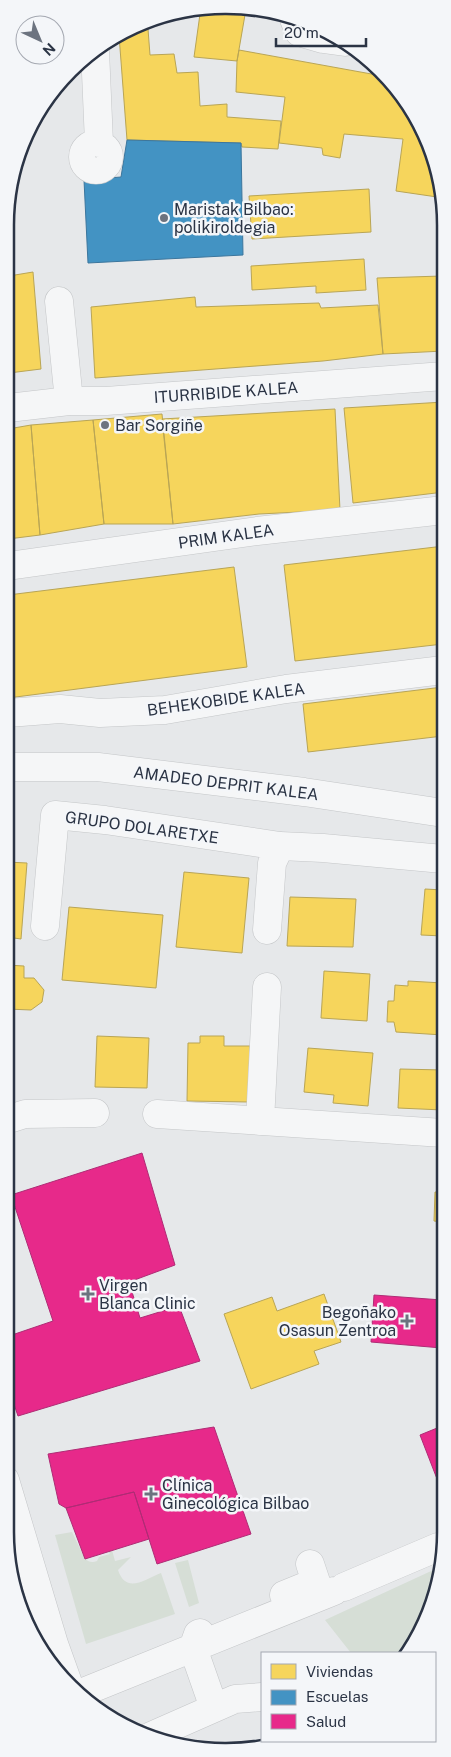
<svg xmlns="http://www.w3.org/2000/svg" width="451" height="1757" viewBox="0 0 451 1757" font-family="'Public Sans',sans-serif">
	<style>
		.green { fill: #d6ded6 }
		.homes { fill: #f6d55c; stroke: #b9a555 }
		.schools { fill: #4393c3; stroke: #3c769d }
		.health { fill: #e7298a; stroke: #af2c75 }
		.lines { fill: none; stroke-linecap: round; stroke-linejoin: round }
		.street-casing { stroke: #c4c6c8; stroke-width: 29 }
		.street { stroke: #f5f6f7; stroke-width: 28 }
		.poi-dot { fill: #6c737f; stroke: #f4f6f9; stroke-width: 2 }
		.labels { text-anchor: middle; stroke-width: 5; stroke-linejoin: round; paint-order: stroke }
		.poi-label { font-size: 16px; fill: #2b3445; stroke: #f4f6f9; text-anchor: start }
		.street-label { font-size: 16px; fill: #2b3445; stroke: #f4f6f9 }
		.rim { fill: none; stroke: #2b3445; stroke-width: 2.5 }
	</style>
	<rect width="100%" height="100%" fill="#e6e8ea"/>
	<path class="green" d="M72 1532 85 1559C89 1562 92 1563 97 1561L99 1557 110 1554 108 1551 112 1550 115 1561 131 1557 118 1570C126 1594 144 1580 161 1573L175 1614 86 1644 55 1535Z
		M188 1560 199 1603 189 1607 175 1563Z
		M442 1566V1574L416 1642 406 1653H351L325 1620Z"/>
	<path class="homes" d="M182 9H246L237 61 194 57 200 14 178 11Z
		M139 27V29H148L150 55 174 54 177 73 198 72 200 106 227 104V117L281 121 278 149 242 147 241 143 127 140 119 35Z
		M239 50 388 77 423 128 444 198 396 191 403 139 344 134 340 158 323 155 322 148 279 143 285 97 236 92 237 61Z
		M369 189 371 232 252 239 249 196Z
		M364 259 366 290 316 293V286L252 290 251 266Z
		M33 272 41 369 9 373V276Z
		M442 276 444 300V351L383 354 377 278Z
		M195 297 196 307 319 303 321 308 378 305 383 354 323 361 95 378 91 307Z
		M444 402V492L353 503 344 408Z
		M335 409 340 510 259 514 173 524 162 419Z
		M162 414 173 524H104L93 420Z
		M93 420 104 524 40 535 31 425Z
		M31 425 40 535 8 539V429Z
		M444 546 443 644 295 661 284 565Z
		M234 567 247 667 8 698V595Z
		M443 687V736L308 752 303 704Z
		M7 862 27 863 21 939 7 937Z
		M184 872 249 878 242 953 176 947Z
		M425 889 443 890V936L421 935Z
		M290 897 356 899 353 947 287 946Z
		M69 907 163 915 156 988 62 980Z
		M7 965 24 966V978H34L44 990 42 1002 31 1010 7 1009Z
		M324 971 370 974 367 1021 321 1018Z
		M408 981 443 983V1035L396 1032 394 1022H387L388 1001H394L395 985 408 986Z
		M97 1036 149 1038 147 1088 95 1087Z
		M200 1036H224V1046H250L249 1102 187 1101 188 1043H200Z
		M308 1048 373 1053 368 1106 333 1103 334 1095 304 1092Z
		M400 1069 443 1070V1110L398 1108Z
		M435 1192H442V1222L434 1221Z
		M324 1294 341 1342 314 1351 319 1364 251 1389 224 1314 272 1297 277 1311Z"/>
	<path class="schools" d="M127 140 241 143 243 255 88 263 84 180 121 177Z"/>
	<path class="health" d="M142 1153 175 1265 129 1282 140 1318 179 1306 200 1361 18 1416 5 1378 6 1337 53 1321 11 1195Z
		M374 1295 442 1300V1348L371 1342Z
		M442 1426V1483L439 1484 420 1435Z
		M214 1427 251 1534 157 1564 134 1492 66 1508 59 1504 48 1454Z
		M134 1492 149 1539 85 1559 66 1508Z"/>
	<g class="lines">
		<defs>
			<path id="street" d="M294 19 299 32 323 39 345 42
				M95 50 99 143
				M83 157a13 13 0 1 1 26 0a13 13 0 1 1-26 0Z
				M59 301 69 401
				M8 408 69 401H106L444 376
				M8 566 257 531 444 510
				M8 713 60 709 100 713 165 710 286 689 443 670
				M7 767H98L304 792 443 813
				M45 926 55 815 105 820 280 846 323 848 443 859
				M267 930 272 863 280 846
				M157 1114 443 1133
				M6 1120 25 1114 95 1113
				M260 1121 267 987
				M5 1480 54 1644 68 1683
				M344 1587 438 1547
				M284 1595 316 1582 310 1564
				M200 1633 198 1634 193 1648 214 1708
				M81 1693 334 1591
				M151 1736 235 1699 262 1697"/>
		</defs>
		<use href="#street" class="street-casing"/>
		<use href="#street" class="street"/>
	</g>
	<g class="poi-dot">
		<circle cx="164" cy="218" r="5"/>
		<circle cx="105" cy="425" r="5"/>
		<path d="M85.5 1286.5h5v5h5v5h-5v5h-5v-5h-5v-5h5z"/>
		<path d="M404.5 1313.5h5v5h5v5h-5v5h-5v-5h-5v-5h5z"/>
		<path d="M148.5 1486.5h5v5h5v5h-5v5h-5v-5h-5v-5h5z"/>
	</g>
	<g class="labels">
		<g class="poi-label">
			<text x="174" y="215">Maristak Bilbao:<tspan x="174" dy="18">polikiroldegia</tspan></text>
			<text x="115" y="431">Bar Sorgiñe</text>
			<text x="99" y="1291">Virgen<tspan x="99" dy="18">Blanca Clinic</tspan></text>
			<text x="396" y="1318" text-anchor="end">Begoñako<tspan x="396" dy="18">Osasun Zentroa</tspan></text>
			<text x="162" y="1491">Clínica<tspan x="162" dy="18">Ginecológica Bilbao</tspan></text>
		</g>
		<g class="street-label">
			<text transform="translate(226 392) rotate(-4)" y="6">ITURRIBIDE KALEA</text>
			<text transform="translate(226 536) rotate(-8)" y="6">PRIM KALEA</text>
			<text transform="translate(226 699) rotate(-8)" y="6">BEHEKOBIDE KALEA</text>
			<text transform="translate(226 783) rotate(7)" y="6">AMADEO DEPRIT KALEA</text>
			<text transform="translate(142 827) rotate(8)" y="6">GRUPO DOLARETXE</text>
		</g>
	</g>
	<path d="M0 0H451V1757H0ZM225 14H226A211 211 0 0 1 437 225V1532A211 211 0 0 1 226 1743H225A211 211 0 0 1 14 1532V225A211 211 0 0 1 225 14Z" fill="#f4f6f9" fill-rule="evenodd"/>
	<path class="rim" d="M225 14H226A211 211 0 0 1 437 225V1532A211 211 0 0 1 226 1743H225A211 211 0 0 1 14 1532V225A211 211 0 0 1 225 14Z"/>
	<rect x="261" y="1652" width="175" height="90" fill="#f4f6f9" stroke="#a4a8b1"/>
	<rect x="271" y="1664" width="25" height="15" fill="#f6d55c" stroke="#a4a8b1"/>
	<text x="306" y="1677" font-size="15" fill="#2b3445">Viviendas</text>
	<rect x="271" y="1690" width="25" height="15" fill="#4393c3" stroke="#a4a8b1"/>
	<text x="306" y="1702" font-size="15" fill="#2b3445">Escuelas</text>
	<rect x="271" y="1714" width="25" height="15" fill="#e7298a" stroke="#a4a8b1"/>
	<text x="306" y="1727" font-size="15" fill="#2b3445">Salud</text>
	<g transform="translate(40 40) rotate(136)"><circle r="24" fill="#f4f6f9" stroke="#a4a8b1"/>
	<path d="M0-4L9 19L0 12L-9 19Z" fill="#6c737f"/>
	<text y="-8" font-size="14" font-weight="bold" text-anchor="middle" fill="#2b3445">N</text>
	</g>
	<path d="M276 38v8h90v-8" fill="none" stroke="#2b3445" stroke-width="2.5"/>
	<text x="284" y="38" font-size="15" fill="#2b3445" stroke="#f4f6f9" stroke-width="4" paint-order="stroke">20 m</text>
</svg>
